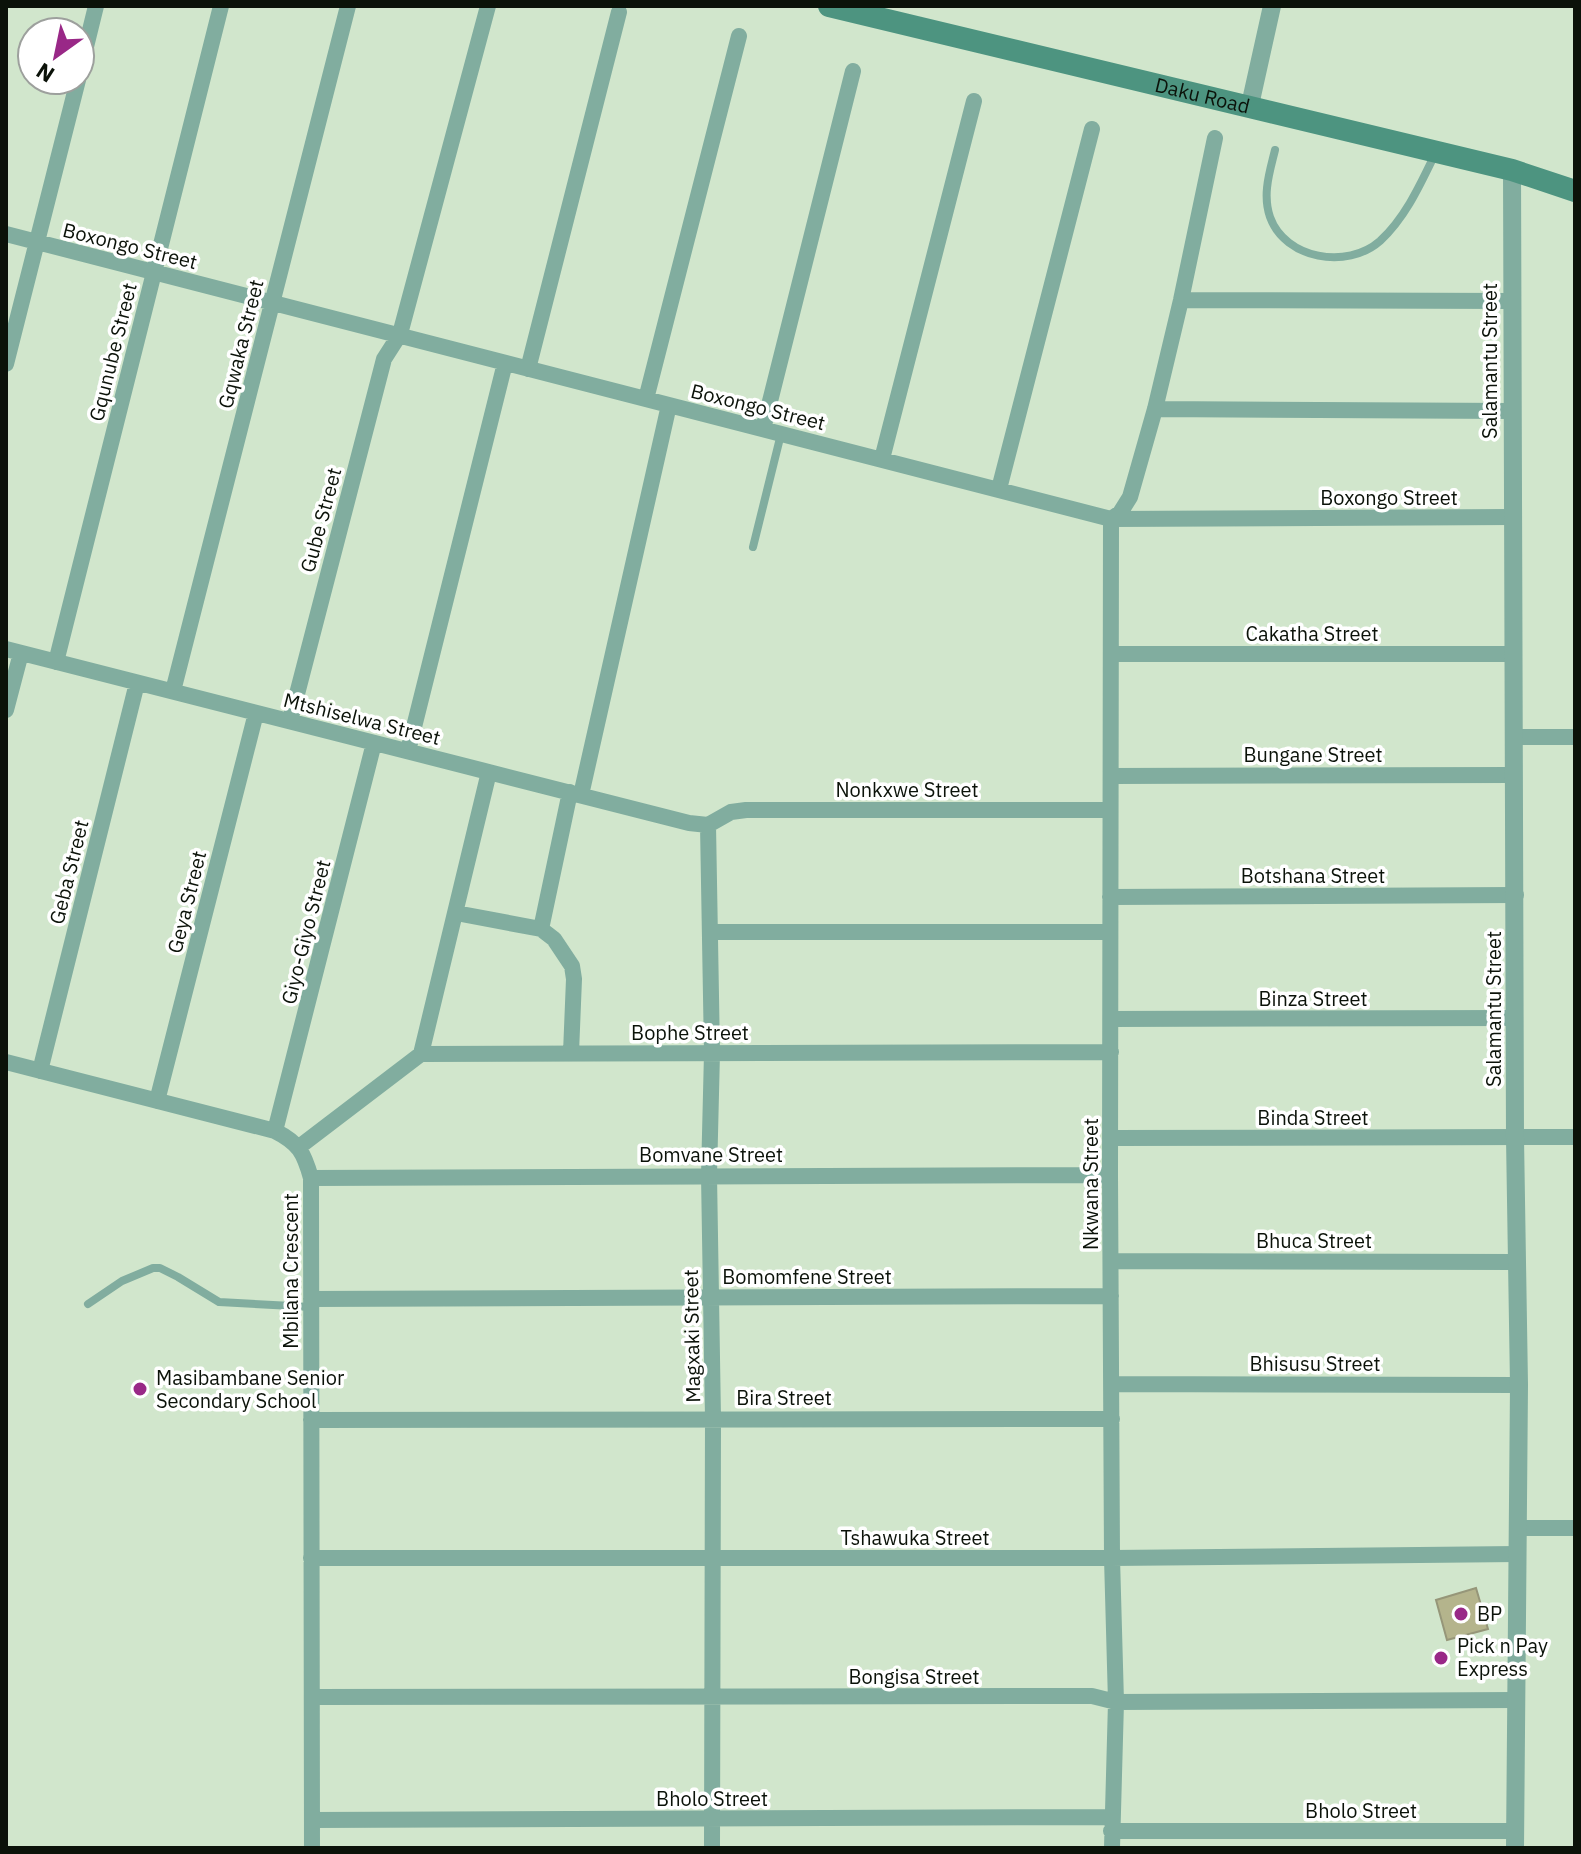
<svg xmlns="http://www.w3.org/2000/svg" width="1581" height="1854" viewBox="0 0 1581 1854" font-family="'IBM Plex Sans',sans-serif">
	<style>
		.building { fill: #b4b48c; stroke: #969679; stroke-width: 2 }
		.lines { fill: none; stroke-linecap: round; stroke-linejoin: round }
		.service { stroke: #81ad9f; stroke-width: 8 }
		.minor { stroke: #81ad9f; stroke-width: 16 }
		.tertiary { stroke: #81ad9f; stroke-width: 18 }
		.secondary { stroke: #4d9480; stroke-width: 22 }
		.poi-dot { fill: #992887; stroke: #fff; stroke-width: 3 }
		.labels { text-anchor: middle; stroke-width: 7; stroke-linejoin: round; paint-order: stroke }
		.street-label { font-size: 20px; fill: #0b1209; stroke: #fff }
		.poi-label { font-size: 20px; fill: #0b1209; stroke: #fff; text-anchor: start }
	</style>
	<rect width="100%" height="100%" fill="#d1e6cc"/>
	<path class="building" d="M1476 1588 1488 1629 1447 1640 1436 1600Z"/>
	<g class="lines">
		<path class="service" d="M1275 150C1270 171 1262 194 1270 217 1285 259 1347 270 1380 241 1406 217 1421 183 1436 152
			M753 547 781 434
			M88 1304 122 1281 153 1268H160L178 1277 219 1302 311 1307"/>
		<path class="minor" d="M80 71 96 6
			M6 234 1111 519 1513 517
			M1181 300 1512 301
			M6 364 78 80
			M528 369 619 12
			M646 399 739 36
			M1155 409 1511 411
			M763 429 853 71
			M882 459 974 101
			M999 489 1092 129
			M6 649 689 823 708 825
			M1111 654H1514
			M56 662 221 6
			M173 691 348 6
			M6 710 21 653
			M290 721 384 359 400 334 488 6
			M1514 737H1575
			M408 751 505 363
			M1112 776 1514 775
			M581 795 669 405
			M708 825 712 1053 709 1175 713 1418 712 1848
			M708 825 731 812 746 810H1110
			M1110 897 1516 895
			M456 913 541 929 554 939 572 966 574 979 571 1053
			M541 929 570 792
			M712 932H1110
			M1111 1019 1515 1018
			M421 1054 489 772
			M6 1062 275 1131C299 1143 304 1153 311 1178L312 1848
			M40 1071 137 683
			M157 1101 256 713
			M275 1131 374 743
			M1111 1138 1575 1137
			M299 1147 421 1054 1111 1052
			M311 1178 1110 1175
			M1111 1261 1517 1262
			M311 1299 1111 1296
			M1112 1384 1519 1385
			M311 1420 1112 1419
			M1518 1528H1575
			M311 1558H1112L1518 1554
			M312 1697 1092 1696 1116 1702 1515 1700
			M312 1820 1111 1817
			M1111 1831H1515
			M1112 1848 1116 1702 1112 1558 1110 1175 1111 519 1120 513 1130 497 1155 409 1181 300 1215 138"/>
		<path class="tertiary" d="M1250 105 1272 6
			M1512 170 1515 1138 1519 1385 1515 1848"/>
		<path class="secondary" id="s1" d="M829 6 1512 170 1575 191"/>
	</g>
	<g class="poi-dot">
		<circle cx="140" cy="1389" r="8"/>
		<circle cx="1461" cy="1614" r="8"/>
		<circle cx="1441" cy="1658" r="8"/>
	</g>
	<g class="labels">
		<g class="street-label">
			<text dy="7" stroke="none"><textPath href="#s1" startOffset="384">Daku Road</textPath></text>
			<text transform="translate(130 246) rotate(14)" y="7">Boxongo Street</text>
			<text transform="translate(241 344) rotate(-76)" y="7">Gqwaka Street</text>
			<text transform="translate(113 352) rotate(-76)" y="7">Gqunube Street</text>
			<text transform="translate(1490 361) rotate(-90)" y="7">Salamantu Street</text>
			<text transform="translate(758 407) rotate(14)" y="7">Boxongo Street</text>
			<text x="1389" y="505">Boxongo Street</text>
			<text transform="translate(321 520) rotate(-75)" y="7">Gube Street</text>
			<text x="1312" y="641">Cakatha Street</text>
			<text transform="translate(362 719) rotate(14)" y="7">Mtshiselwa Street</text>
			<text x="1313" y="762">Bungane Street</text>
			<text x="907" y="797">Nonkxwe Street</text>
			<text transform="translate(69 872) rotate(-76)" y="7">Geba Street</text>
			<text x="1313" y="883">Botshana Street</text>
			<text transform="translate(187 902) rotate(-76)" y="7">Geya Street</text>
			<text transform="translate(306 932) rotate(-76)" y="7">Giyo-Giyo Street</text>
			<text x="1313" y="1006">Binza Street</text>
			<text transform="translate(1494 1009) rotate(-90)" y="7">Salamantu Street</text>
			<text x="690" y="1040">Bophe Street</text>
			<text x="1313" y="1125">Binda Street</text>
			<text x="711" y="1162">Bomvane Street</text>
			<text transform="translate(1091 1184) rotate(-90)" y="7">Nkwana Street</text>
			<text x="1314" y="1248">Bhuca Street</text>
			<text transform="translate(291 1271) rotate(-90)" y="7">Mbilana Crescent</text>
			<text x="807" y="1284">Bomomfene Street</text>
			<text transform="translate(692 1336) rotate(-91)" y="7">Magxaki Street</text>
			<text x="1315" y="1371">Bhisusu Street</text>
			<text x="784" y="1405">Bira Street</text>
			<text x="915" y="1545">Tshawuka Street</text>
			<text x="914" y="1684">Bongisa Street</text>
			<text x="712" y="1806">Bholo Street</text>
			<text x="1361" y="1818">Bholo Street</text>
		</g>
		<g class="poi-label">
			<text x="156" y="1385">Masibambane Senior<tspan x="156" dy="23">Secondary School</tspan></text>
			<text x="1477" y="1621">BP</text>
			<text x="1457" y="1653">Pick n Pay<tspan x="1457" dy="23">Express</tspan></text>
		</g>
	</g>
	<rect width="1581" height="1854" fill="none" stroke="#0b1209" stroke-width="16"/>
	<g transform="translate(56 56) rotate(213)"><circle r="38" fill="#ffffff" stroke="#9da09d" stroke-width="2"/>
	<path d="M0-6L14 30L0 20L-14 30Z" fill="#992887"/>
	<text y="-12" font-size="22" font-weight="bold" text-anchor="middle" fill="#0b1209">N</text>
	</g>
</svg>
